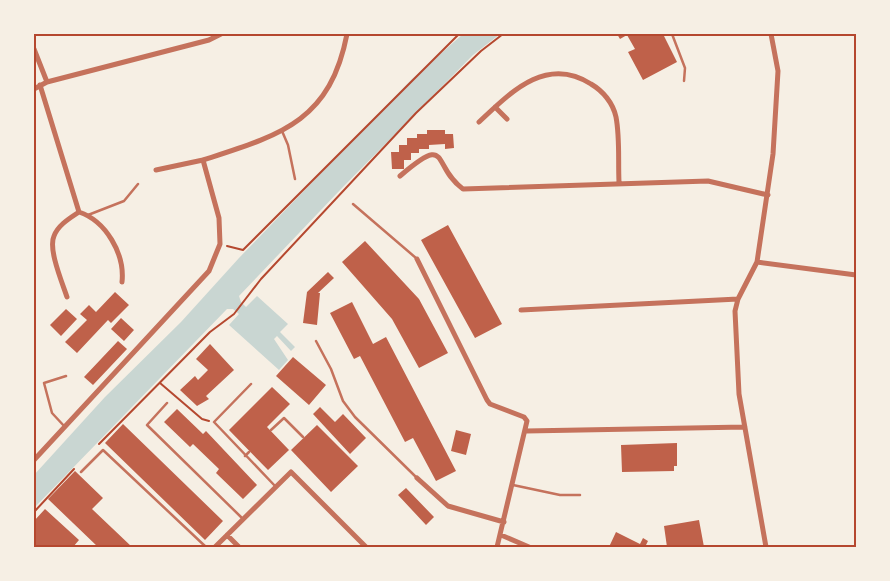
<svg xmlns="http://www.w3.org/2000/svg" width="890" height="581" viewBox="0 0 890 581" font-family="Raleway,sans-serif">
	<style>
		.water { fill: #c9d6d2 }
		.building { fill: #bf614a }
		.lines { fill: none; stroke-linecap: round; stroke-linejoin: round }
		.path { stroke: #b5482f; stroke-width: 2 }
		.service { stroke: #c5725c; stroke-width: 2.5 }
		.minor { stroke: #c5725c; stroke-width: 5 }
		.neatline { fill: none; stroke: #b5482f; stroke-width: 2 }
	</style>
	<rect width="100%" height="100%" fill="#f6efe4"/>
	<path class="water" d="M463 34H500L473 55 341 189 239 296 241 302 246 307 257 296 288 324 280 332 295 347 291 351 277 336 274 339 288 360 279 370 229 325 239 314 233 309H227L34 508V475L105 397 181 322 239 258 412 79Z"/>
	<path class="building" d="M617 34H663L677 62 643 80 628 52 635 49 627 35 620 39Z
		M427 130H445V134H453L454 148 445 149V144L429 145V149H419V153H411V160H404V169H392L391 152H399V145H407V138H417V134H427Z
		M448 225 502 324 475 338 421 240Z
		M365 241 419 299 448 353 419 368 392 319 342 262Z
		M328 272 334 278 318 293H320L317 325 303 323 307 292Z
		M115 292 129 305 111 323 108 320 77 353 65 342 87 320 80 314 89 305 96 312Z
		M352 302 373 344 386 337 456 471 436 481 413 438 405 442 360 356 354 359 330 313Z
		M66 309 77 319 61 336 50 325Z
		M121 318 134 330 124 341 111 329Z
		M118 341 127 349 93 385 84 377Z
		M210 344 234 370 206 396 209 399 197 406 180 390 195 376 198 380 208 370 196 359Z
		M293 357 326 385 309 405 276 376Z
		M272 387 290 404 267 427 289 450 268 470 229 430Z
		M320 407 335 422 343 414 366 438 350 454 313 414Z
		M177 409 203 434 206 431 257 485 243 499 216 473 219 469 193 444 190 447 164 422Z
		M123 424 223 521 205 540 105 443Z
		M317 425 358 466 331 492 291 450Z
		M456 430 471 434 466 455 451 451Z
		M677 443V466H674V471L622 472 621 445Z
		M75 471 103 498 92 509 132 547H98L48 499Z
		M406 488 434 517 426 525 398 495Z
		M45 509 79 540 73 547H34V521Z
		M699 520 704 547H667L664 526Z
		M616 532 640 544 643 538 648 541 645 547H609Z"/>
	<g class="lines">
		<path class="path" d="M227 246 243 250 459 34
			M160 383 202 419 209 421
			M99 444 210 332 234 314 261 279 416 113 481 51 503 34
			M34 512 74 469"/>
		<path class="service" d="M672 34 685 68 684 81
			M282 131 288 145 295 179
			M353 204 416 258
			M88 215 124 201 138 184
			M316 341 331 369 343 401 355 417 417 478
			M251 384 214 422 276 487
			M167 403 147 425 242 518
			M65 427 52 413 44 383 66 376
			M271 430 284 418 303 437
			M245 456 249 452
			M81 472 103 450 206 547
			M513 485 560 495H580"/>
		<path class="minor" d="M34 49 47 82
			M40 85 79 212C106 221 125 254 122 282
			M34 89 47 82 209 40 221 34
			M495 107 507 119
			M479 122C510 93 546 55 591 84 603 91 613 103 616 117 620 138 618 161 619 182
			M203 160C280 135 330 122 347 34
			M400 176C451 132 431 166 463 189L708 181 768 195
			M417 259 487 400 490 404 524 417 527 421 497 547
			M757 262 856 275
			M67 297C62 282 48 249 54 236 58 225 70 218 79 212
			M521 310 738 299
			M526 431 745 427
			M34 460 209 271 220 244 219 218 203 160 156 170
			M417 478 448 506 504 522
			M227 535 239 547
			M501 535 529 547
			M215 547 291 472 366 547
			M766 547 739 394 735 311 738 299 757 262 773 154 778 71 771 34"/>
	</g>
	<rect width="890" height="581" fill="none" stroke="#f6efe4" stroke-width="70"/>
	<rect x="35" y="35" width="820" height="511" class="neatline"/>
</svg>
